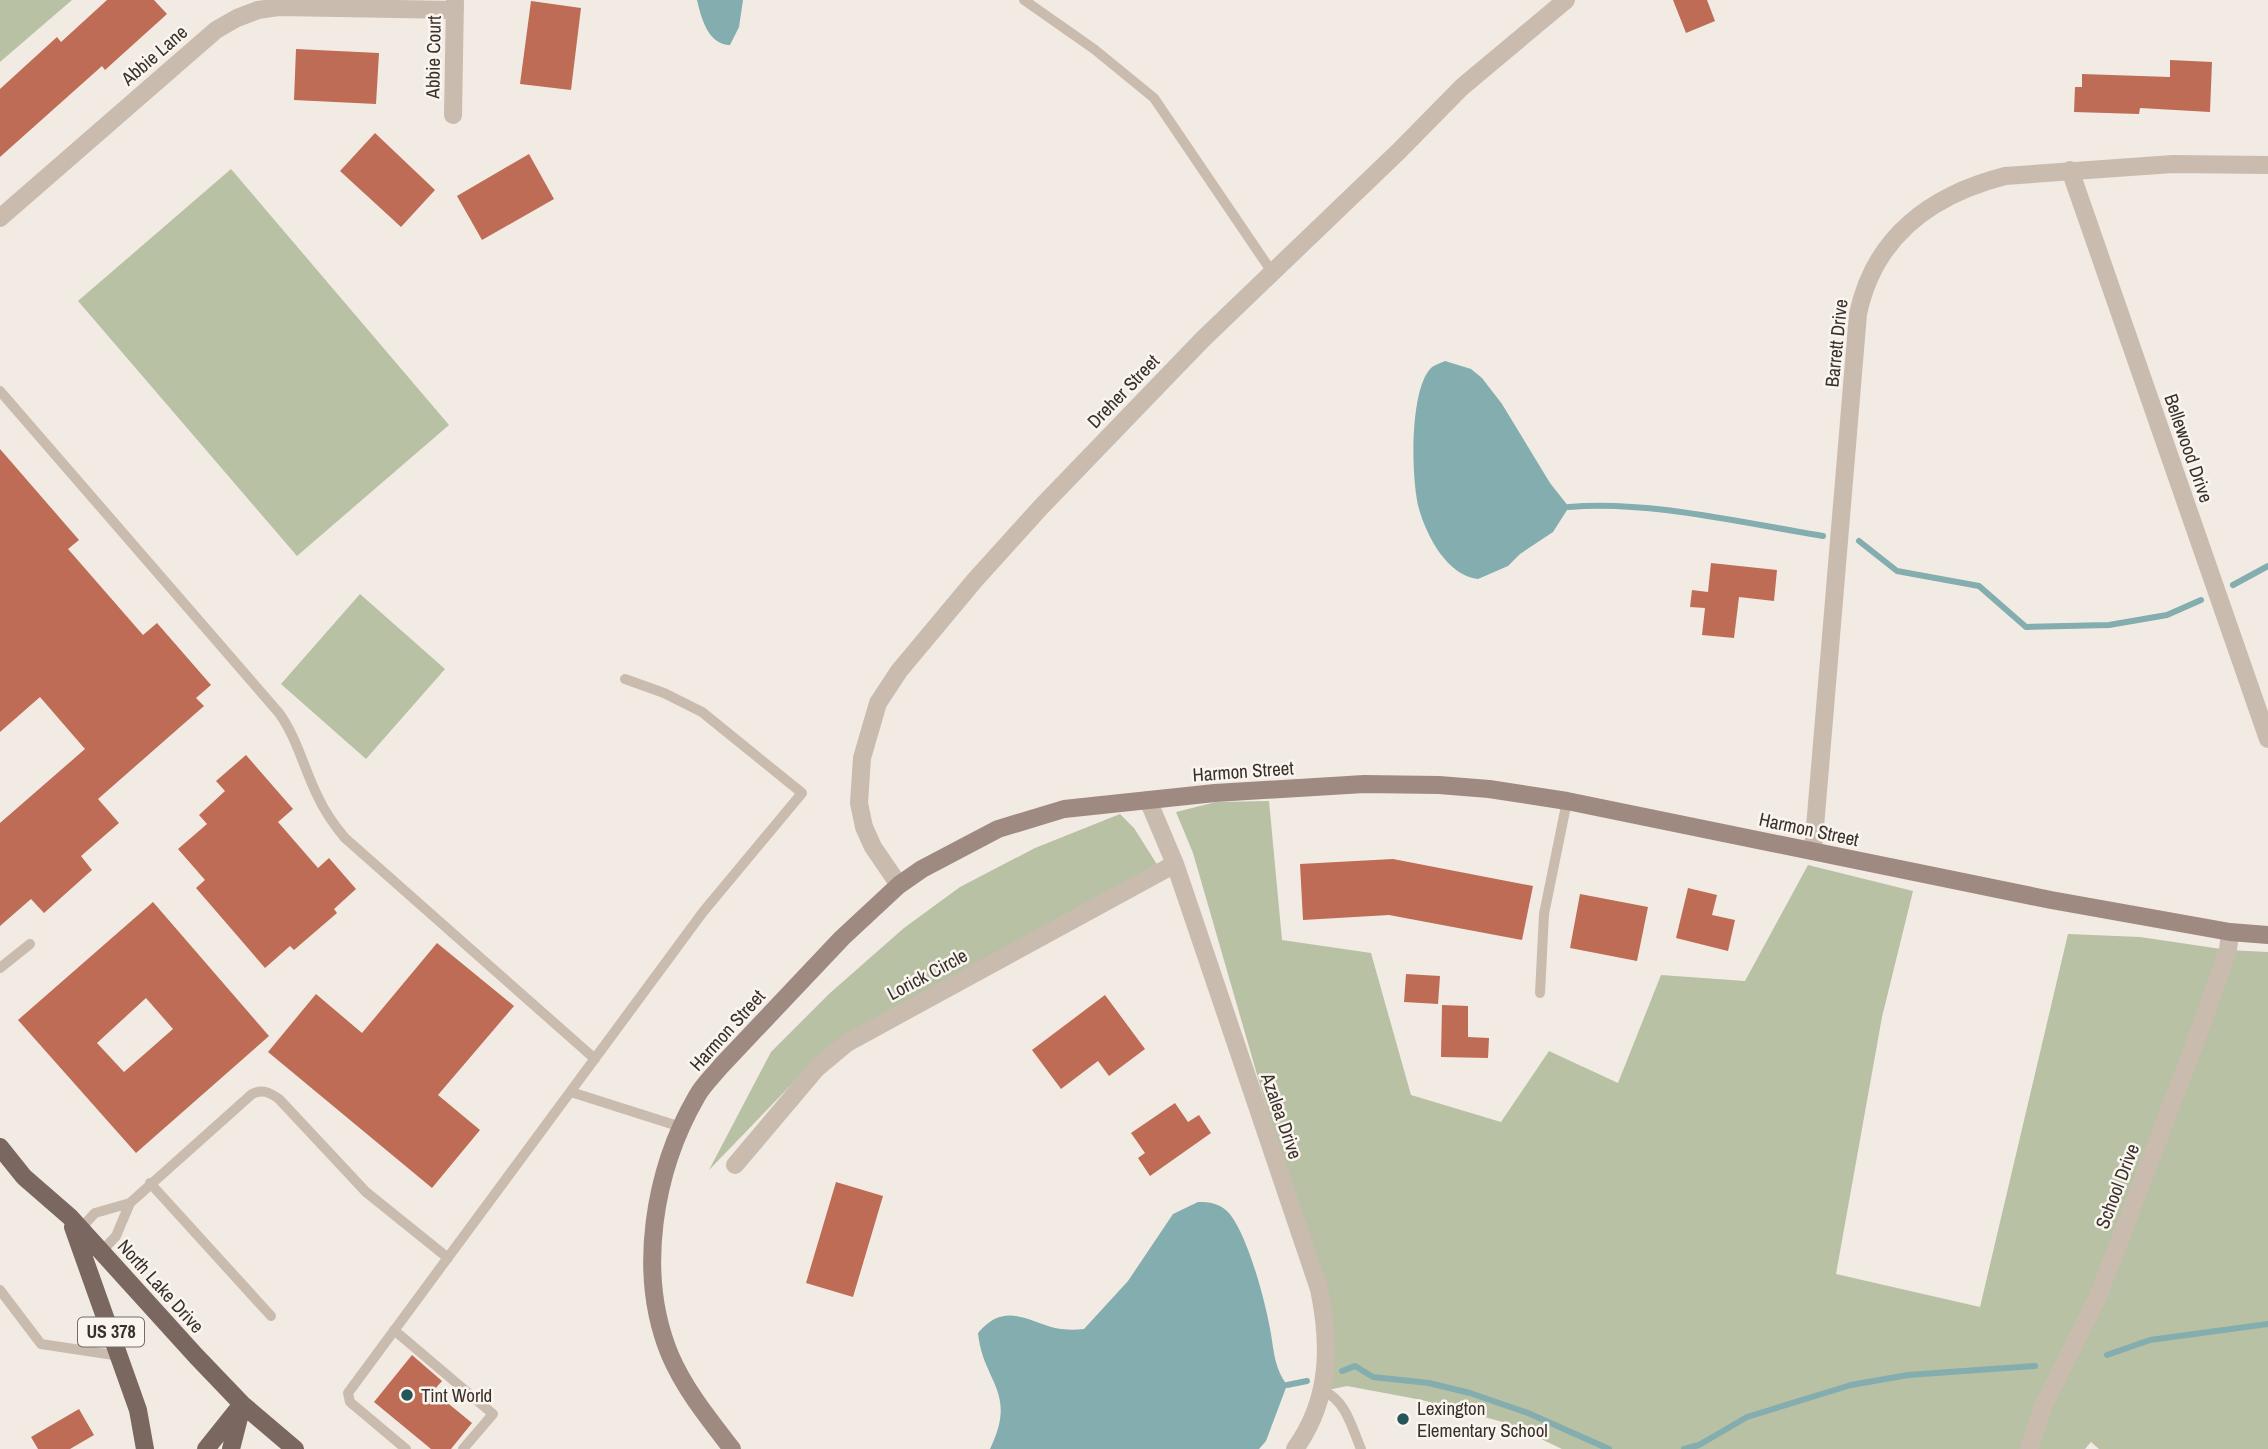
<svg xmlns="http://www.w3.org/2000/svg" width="2268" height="1449" viewBox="0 0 2268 1449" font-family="'Archivo Narrow',sans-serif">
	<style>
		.green { fill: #b8c1a3 }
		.water { fill: #83adae }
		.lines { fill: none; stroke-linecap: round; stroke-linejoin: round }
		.stream { stroke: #83adae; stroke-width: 6 }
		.building { fill: #be6c55; fill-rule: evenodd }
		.lane { stroke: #cabbaf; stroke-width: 10 }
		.street { stroke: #cabbaf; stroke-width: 18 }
		.secondary { stroke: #9e8a80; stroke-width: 18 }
		.primary { stroke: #7a675f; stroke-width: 18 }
		.poi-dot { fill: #245659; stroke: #faf5ef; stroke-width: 2.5 }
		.labels { text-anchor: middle; stroke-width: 5; stroke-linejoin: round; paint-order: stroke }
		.shield { fill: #faf5ef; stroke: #746b66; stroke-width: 2 }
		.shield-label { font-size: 18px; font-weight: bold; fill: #3a302c }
		.street-label { font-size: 19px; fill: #3a302c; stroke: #faf5ef }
		.poi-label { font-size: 19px; fill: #3a302c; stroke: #faf5ef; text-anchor: start }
	</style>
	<rect width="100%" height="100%" fill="#f2ebe3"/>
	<path class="green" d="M0 0H72L0 62Z
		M231 169 449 425 297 556 78 301Z
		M360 594 445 669 366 759 281 684Z
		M1269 801 1282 940 1371 953 1411 1095 1501 1122 1549 1051 1618 1083 1661 975 1745 981 1808 865 1913 891 1882 1017 1836 1274 1980 1307 2068 934 2140 937 2228 950 2268 952V1449H2099L2091 1442 2085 1449H1562L1510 1424 1422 1400 1347 1386 1323 1391 1319 1289 1193 853 1176 812 1216 802Z
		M1120 814 1134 828 1158 866 816 1059 709 1170 771 1052 830 993 904 928 960 887 1035 848Z"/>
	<path class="water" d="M697 0H743L739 27 730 45C708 45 701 17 697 0Z
		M1445 361 1471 369 1482 378 1502 404 1550 483 1569 507 1553 532 1520 554 1508 566 1478 579C1448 576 1427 537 1419 509 1411 481 1409 390 1431 368 1434 365 1441 363 1445 361Z
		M1198 1202C1210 1202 1219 1203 1228 1212 1248 1234 1266 1304 1271 1334 1274 1353 1275 1369 1287 1385L1266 1441 1259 1449H990C1018 1391 983 1383 978 1333 1004 1302 1025 1320 1055 1328 1065 1330 1074 1330 1084 1329L1128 1281 1173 1214Z"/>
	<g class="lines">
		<path class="stream" d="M1569 507C1648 500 1743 523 1823 536
			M1859 541 1897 571 1979 586 2026 627 2109 625 2167 615 2201 600
			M2233 585 2268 566
			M2107 1355 2150 1340 2268 1324
			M1342 1371 1355 1366 1373 1377 1429 1383 1470 1393 1528 1413 1609 1449
			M1287 1385 1307 1381
			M1684 1449 1699 1445 1747 1417 1851 1385 1908 1375 2035 1366"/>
	</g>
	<path class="building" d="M107 0H154L167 14 105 70 102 66 0 157V89L57 37 61 42Z
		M1673 0H1707L1715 21 1686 33Z
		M531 1 581 8 571 90 520 84Z
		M296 49 379 53 376 104 294 100Z
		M2170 60 2212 62 2210 112 2140 108 2139 114 2074 112 2075 87H2082V74L2170 77Z
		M375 133 435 190 401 227 340 171Z
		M529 154 554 199 482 240 457 196Z
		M0 449 79 540 68 549 143 635 157 623 211 685 196 698 204 706 98 799 119 823 81 856 92 870 44 913 31 899 0 926V823L85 749 40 697 0 732Z
		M1711 563 1777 570 1774 601 1739 597 1734 638 1702 635 1705 608 1690 607 1692 590 1708 592Z
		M246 755 293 809 278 822 318 868 329 858 356 889 334 909 337 913 294 950 290 946 265 968 196 888 205 880 178 849 207 824 199 815 225 791 216 781Z
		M1393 859 1533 886 1522 940 1389 915 1303 920 1300 864Z
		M1688 888 1717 895 1712 915 1735 920 1728 951 1676 938Z
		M1580 894 1648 907 1637 961 1570 948Z
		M153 902 269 1036 136 1153 18 1020ZM146 998 173 1029 124 1072 97 1043Z
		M437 943 514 1006 438 1095 480 1130 432 1188 268 1052 316 994 362 1033Z
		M1406 974 1440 976 1438 1004 1404 1002Z
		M1105 995 1145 1049 1109 1076 1098 1061 1061 1089 1032 1050Z
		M1442 1005 1468 1006V1037L1489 1038 1488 1058 1441 1057Z
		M1175 1103 1188 1122 1199 1115 1211 1133 1150 1176 1138 1158 1145 1153 1131 1133Z
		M836 1182 883 1196 853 1297 806 1283Z
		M412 1355 442 1381 433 1391 472 1423 451 1449H431L374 1402Z
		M79 1409 94 1435 70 1449H38L31 1437Z"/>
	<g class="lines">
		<path class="lane" d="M1024 0 1094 49 1154 98 1272 272
			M0 391 279 713C297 738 304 769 318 797 325 812 334 825 345 838L595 1059
			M0 968 30 944
			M1540 993 1544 914 1567 801
			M571 1092 681 1127
			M150 1183 271 1316
			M80 1229 95 1213 130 1203
			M101 1252 116 1236 130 1203 252 1094C263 1089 269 1092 279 1099L366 1192 448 1258
			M0 1290 41 1344 120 1356
			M394 1330 493 1414 463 1449
			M1323 1391C1346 1400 1352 1428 1361 1449
			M406 1449 350 1402 348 1393 703 912 802 793 702 712 664 693 625 679"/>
		<path class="street" d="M453 115 455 0
			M2070 170 2268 739
			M0 218 216 30 237 18 258 10 278 7 455 10
			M1148 800 1175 864 1319 1289C1331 1347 1330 1400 1295 1449
			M1813 851 1858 314C1874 237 1931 195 2005 176L2173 164 2268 165
			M899 885 873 847 864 827 859 803 862 758 878 703 899 671 975 580 1041 507 1203 339 1398 152 1462 87 1566 0
			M735 1165 817 1068 847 1043 1175 864
			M2029 1449 2043 1407 2098 1297 2196 1040 2228 950 2230 932"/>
		<path class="secondary" d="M732 1449C709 1419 685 1390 670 1355 636 1273 654 1170 697 1096 703 1085 713 1076 721 1066L842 938 899 885 922 869 998 829 1064 809 1215 793 1364 784 1439 785 1489 789 1567 801 2051 900 2230 932 2268 935"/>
		<path class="primary" d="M0 1147 24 1177 70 1217 196 1356 242 1404 295 1449
			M73 1227 138 1410 145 1449
			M206 1449 242 1404
			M231 1449 241 1410"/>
	</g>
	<g class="poi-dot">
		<circle cx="407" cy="1395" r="7"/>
		<circle cx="1403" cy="1419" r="7"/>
	</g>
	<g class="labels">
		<rect class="shield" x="78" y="1317.5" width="66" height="29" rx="5"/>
		<g class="shield-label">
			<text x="111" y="1338">US 378</text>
		</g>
		<g class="street-label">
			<text transform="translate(154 55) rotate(-41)" y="7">Abbie Lane</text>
			<text transform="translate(433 57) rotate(-89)" y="7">Abbie Court</text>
			<text transform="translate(1836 343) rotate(-84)" y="7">Barrett Drive</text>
			<text transform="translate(1123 391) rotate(-46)" y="7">Dreher Street</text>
			<text transform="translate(2189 448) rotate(71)" y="7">Bellewood Drive</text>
			<text transform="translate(1243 771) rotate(-4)" y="7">Harmon Street</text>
			<text transform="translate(1809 829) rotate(12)" y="7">Harmon Street</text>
			<text transform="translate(927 974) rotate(-28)" y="7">Lorick Circle</text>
			<text transform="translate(727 1030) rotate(-48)" y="7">Harmon Street</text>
			<text transform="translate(1282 1116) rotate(71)" y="7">Azalea Drive</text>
			<text transform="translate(2117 1186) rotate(-69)" y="7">School Drive</text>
			<text transform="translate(161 1286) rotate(48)" y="7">North Lake Drive</text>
		</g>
		<g class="poi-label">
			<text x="421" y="1402">Tint World</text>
			<text x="1417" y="1415">Lexington<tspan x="1417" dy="22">Elementary School</tspan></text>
		</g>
	</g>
</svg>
